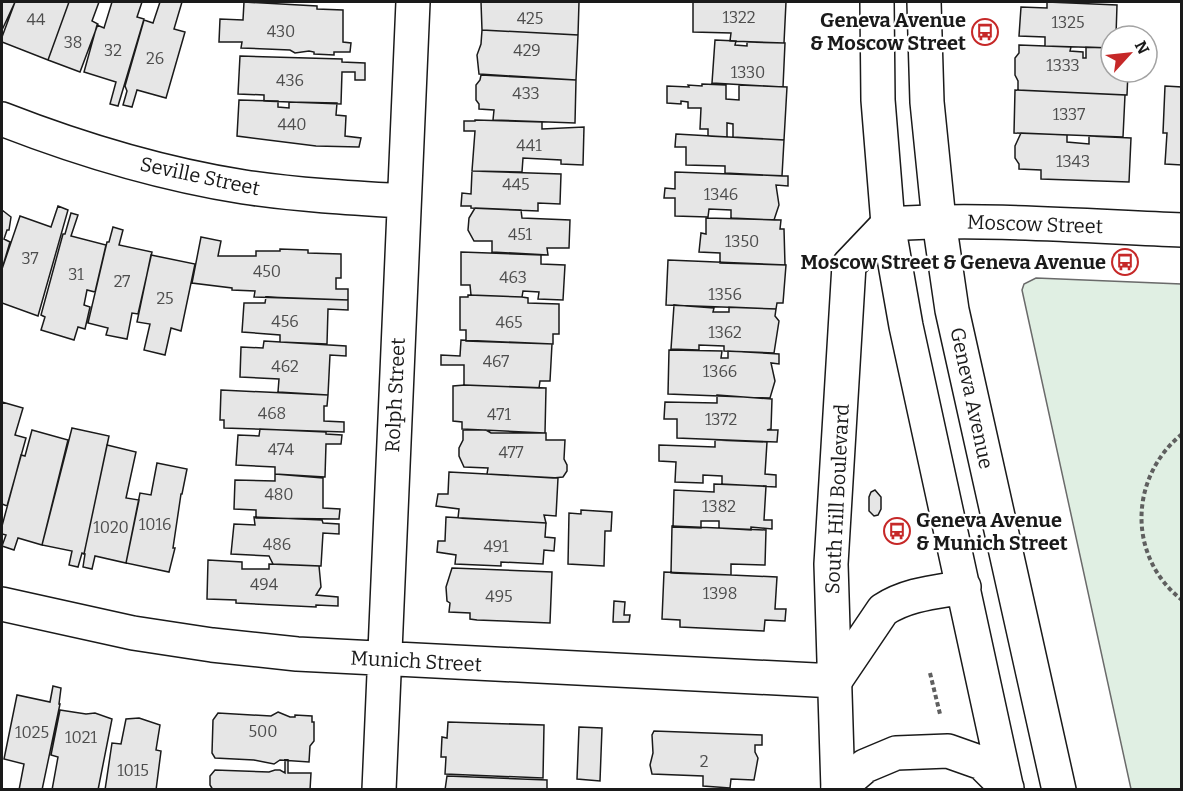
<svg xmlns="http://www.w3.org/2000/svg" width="1183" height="791" viewBox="0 0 1183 791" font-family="Bitter,serif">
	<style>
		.green { fill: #e0efe3; stroke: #6a6a6a; stroke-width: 1.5 }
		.building { fill: #e6e6e6; stroke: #1a1a1a; stroke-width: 1.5 }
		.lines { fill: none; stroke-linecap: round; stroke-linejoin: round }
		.minor-casing { stroke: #1a1a1a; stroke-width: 36 }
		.primary-casing { stroke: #1a1a1a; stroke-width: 36 }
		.path { stroke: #5f5f5f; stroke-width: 4; stroke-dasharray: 4.5 3; stroke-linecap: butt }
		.minor { stroke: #fff; stroke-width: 33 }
		.primary { stroke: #fff; stroke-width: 33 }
		.labels { text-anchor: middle; stroke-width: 4.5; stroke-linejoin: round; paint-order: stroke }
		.number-label { font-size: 16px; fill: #4d4d4d }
		.poi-label { font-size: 20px; font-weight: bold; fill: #1a1a1a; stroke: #fff; text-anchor: end }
		.street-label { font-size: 20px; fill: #1a1a1a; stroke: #fff }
	</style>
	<rect width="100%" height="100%" fill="#fff"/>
	<path class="green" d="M1036 278 1181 284V789H1131L1022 290 1024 284Z"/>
	<path class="building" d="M2 2H15L2 30Z
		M15 2H69L48 60 2 42V37Z
		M69 2H99L92 21 98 24 80 72 48 60Z
		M112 2H142L137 17 144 19 118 106 110 104 116 82 84 72 97 25 104 28Z
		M160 2H182L174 29 185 32 166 98 137 90 132 107 123 105 127 91 125 86 144 20 153 23Z
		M244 2 317 6V9L343 10V42L351 43 350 52H334V55L314 54V52L309 51 295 53 290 50 241 48 242 42H219L220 19 243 20Z
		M481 2H579L578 35 482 30Z
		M693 2H786L784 43 730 41 731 33 693 32Z
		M1047 2 1117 5 1116 36H1111V48L1045 46V37L1019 36 1021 7 1047 8Z
		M482 30 578 35 576 80 479 74 477 55 481 44Z
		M715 40 736 41 735 45 747 46V42L785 43 783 87 712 83Z
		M1019 45 1071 47 1070 51 1083 52V58H1086V47L1111 48V72H1128L1127 95 1018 90V81L1015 75V58L1019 53Z
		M240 56 342 59V62L365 63V80H355V72H342L341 104 264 101V95L238 94Z
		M481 75 576 80 575 123 493 120 494 110 479 109V104L476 100V85L480 80Z
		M702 84 726 85V99L739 100V85L787 87 784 140 733 137V124L727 123V137L708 136V129H700L701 108H688V102L681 101V104L667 103V86L689 87 688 85 702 86Z
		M1165 86 1182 87V165L1165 164 1167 133H1163Z
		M1015 90 1125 95 1123 137 1014 133Z
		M239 100 278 101V107L289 108V102L337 103 336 115 346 116 345 136 361 138 359 147 316 146 237 136Z
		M475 120 542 122V129L584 127 583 165 561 164V160L523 158 522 172 472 171 475 131H464V121H475Z
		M1021 133 1067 135V142L1089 144V136L1131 138 1129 182 1041 179V170L1019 169V164L1015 158V146Z
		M676 134 784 140 782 176 725 173V166L686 165V147H675Z
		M472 171 561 174 560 204 538 203V211L471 208V206H461L462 193 471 194Z
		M675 172 788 176V186L776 185 779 205 774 220 731 218V210L709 209 708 217 675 216V198H664L665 188 675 189Z
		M58 206 68 210 38 316 2 303V269L20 216 51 227Z
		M475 208 521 210 522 218 570 220 569 248H547L548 255 492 252V241H474L468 230 469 218Z
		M2 210 11 217 9 230H7L4 239 10 242 2 269Z
		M71 213 78 215 71 236 106 245 95 292 87 290 84 305 90 307 85 329 78 327 74 340 41 330 45 317 41 315 63 234H65Z
		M706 218 781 220 780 229H784L785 265 720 263V253L699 252 701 233 706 234Z
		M113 227 123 230 119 245 152 252 138 314 132 313 127 339 106 335 108 328 88 323 107 242H109Z
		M201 237 221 241 218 256H256V251H280V249L308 250V253L341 254V278H336V289H348V300L254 297 255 291 232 290V288L192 283Z
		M461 252 541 255V264L565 265 563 300 538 299 539 292 523 291 522 297 471 295 470 285H461Z
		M151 255 195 264 181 331 171 328 165 355 144 350 150 324 137 322Z
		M668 260 786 265 783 303H777L776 309 666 305Z
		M468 295 522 297 528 298V303L559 304V334H553V344L466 341V330H460V297H468Z
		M266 297 348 300V310L328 309 327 344 280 342V335L242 332 244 303H265Z
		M674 305 714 308 713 312H729V307L776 309 775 316 779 321 774 353 724 351V346L699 345V350L671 349Z
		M461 340 552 344 550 381H540L539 388 464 385V365H441V355L460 356Z
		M264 341 346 346V356L330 355 328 395 278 392 279 379 240 377 241 347 263 348Z
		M669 350 722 351 721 358H728V351L779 354V364L771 363 775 381 770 398 668 394Z
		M465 385 546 388 545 433 462 429V422L453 421V386Z
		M221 390 328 395 327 406H324V421L344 422V432L224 428V420H220Z
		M717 395 772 399 771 429 767 430H778L777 442 677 438V419H664L665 402 717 403Z
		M2 402 23 408 15 435 26 438 7 506 2 504Z
		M72 428 109 436 84 554 82 553 78 567 69 565 72 551 42 545Z
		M260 429 326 432V434L342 435 341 444H326L325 477 275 474V467L236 465 238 435 259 436Z
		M32 430 68 440 42 545 18 538 14 550 2 546 6 535 2 534V526L21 455 25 456Z
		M463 430H486L491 433H546V440H565L564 459 567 465V471L563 477 553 478 487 474 488 468 464 467 459 456V448L463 440Z
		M715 440 767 442 765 474 776 475V487L722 484V476L703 475V483L675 482 676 462 659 461V445L715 447Z
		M107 445 136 452 126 498 139 500 126 563 95 556 92 569 83 567 85 554H84Z
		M157 463 187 469 182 494H181L173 548H175L169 572 126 563 140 493 151 495Z
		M449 472 558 478 556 516 544 515 546 523 458 518 459 509 436 506 438 494H448Z
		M275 474 323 478V508L340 509 339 519 256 518V510L234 509 235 480 275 481Z
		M714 484 766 486 764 520H772V529L751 527V530L719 528V521H701V528L673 527 674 490 714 492Z
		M875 490 881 497V509L878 515 874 516 869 511V497L871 492Z
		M581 510 612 512 611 531H605L604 566 568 564 569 513 581 514Z
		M254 517 322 520 323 523 339 524V534L323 533 321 566 273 564 269 556 231 554 234 524 255 525Z
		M446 517 546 523 545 537 555 538 554 551 544 550 543 564 501 562V566L455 564 456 555 437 552 438 541H445Z
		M672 526 766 530 765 565 731 564V575L671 573Z
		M208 560 242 562V569H269V564L319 566 321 587 316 595 338 597V606L316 605V607L236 603V600L207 599Z
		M452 568 552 572 550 623 477 620 470 619V613L449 612 450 603 447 601 446 587Z
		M664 572 777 577 775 609H786L785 621 765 620 764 631 680 627V620L662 619Z
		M614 601 625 602 624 615H630L629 622H613Z
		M53 686 61 688 59 704H60L42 790H19L24 764 4 759 17 695 50 702Z
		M60 710 86 714 95 713 112 719 98 790H52L58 757 51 755Z
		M278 712 290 717H295V715L312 716V722H314V741L310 746 309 762 280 760 274 764 254 760 215 758 212 753 213 720 218 713 271 716Z
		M139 718 160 725 156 750 161 751 156 790H105L112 743 121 744 126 719Z
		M448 722 544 725 543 778 445 774 446 757H441L442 737 447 738Z
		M579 727 602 728 600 781 577 779Z
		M654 731 762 735V745H755V752L758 758 754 780 731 779 730 788 703 786V776L652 774 650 765 653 753 652 735Z
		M285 760H288V773H311L310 790H213L210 785V776L215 770 269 772 275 770H280L285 773Z
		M447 776 547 780V790H445Z"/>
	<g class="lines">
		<defs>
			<path id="minor" d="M2 119C79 149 162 174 244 187 297 195 351 198 404 201
				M2 604 133 633 212 645 297 654 835 681
				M379 790 413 2
				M838 790 831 564 849 265 888 224C986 218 1084 226 1182 230"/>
			<path id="primary" d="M877 2 878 100 888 224 906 326 1007 790
				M924 2 927 102 939 221 952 310 1059 790
				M835 681 883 610C907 594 936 592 964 587
				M838 789 865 766 896 753 948 751 982 763 1007 788"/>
		</defs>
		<use href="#minor" class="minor-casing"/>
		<use href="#primary" class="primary-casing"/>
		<path class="path" d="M1182 434C1129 477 1127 557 1182 600
			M930 673 940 714"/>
		<use href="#minor" class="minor"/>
		<use href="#primary" class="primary"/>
	</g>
	<defs>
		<symbol id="bus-ring" viewBox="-11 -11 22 22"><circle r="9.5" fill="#fff" stroke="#c62828" stroke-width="1.5"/><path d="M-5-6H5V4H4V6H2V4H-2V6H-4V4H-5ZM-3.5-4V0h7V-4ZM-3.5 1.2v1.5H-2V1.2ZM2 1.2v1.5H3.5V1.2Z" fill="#c62828"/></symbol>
	</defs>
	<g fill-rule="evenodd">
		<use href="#bus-ring" x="970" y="17" width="30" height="30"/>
		<use href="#bus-ring" x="1110" y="247" width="30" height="30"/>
		<use href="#bus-ring" x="882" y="516" width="30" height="30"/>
	</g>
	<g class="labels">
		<g class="number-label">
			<text x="739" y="23">1322</text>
			<text x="530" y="24">425</text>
			<text x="36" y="25">44</text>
			<text x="1068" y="28">1325</text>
			<text x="281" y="37">430</text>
			<text x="73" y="48">38</text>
			<text x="113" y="56">32</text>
			<text x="527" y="56">429</text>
			<text x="155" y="64">26</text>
			<text x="1063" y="71">1333</text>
			<text x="748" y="78">1330</text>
			<text x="290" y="86">436</text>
			<text x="526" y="99">433</text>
			<text x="1069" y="120">1337</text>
			<text x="292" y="130">440</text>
			<text x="529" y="151">441</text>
			<text x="1073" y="167">1343</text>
			<text x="516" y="190">445</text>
			<text x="721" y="200">1346</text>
			<text x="520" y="240">451</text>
			<text x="742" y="247">1350</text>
			<text x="30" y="264">37</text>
			<text x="267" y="277">450</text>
			<text x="76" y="280">31</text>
			<text x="513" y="283">463</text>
			<text x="122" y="287">27</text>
			<text x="725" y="300">1356</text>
			<text x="165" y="304">25</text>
			<text x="285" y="327">456</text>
			<text x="509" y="328">465</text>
			<text x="725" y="338">1362</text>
			<text x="496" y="367">467</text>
			<text x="285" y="372">462</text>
			<text x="720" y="377">1366</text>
			<text x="272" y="419">468</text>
			<text x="499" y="420">471</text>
			<text x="721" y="425">1372</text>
			<text x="281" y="455">474</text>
			<text x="511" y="458">477</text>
			<text x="279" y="500">480</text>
			<text x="719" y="512">1382</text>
			<text x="155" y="530">1016</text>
			<text x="111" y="533">1020</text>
			<text x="277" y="550">486</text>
			<text x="496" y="552">491</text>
			<text x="264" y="590">494</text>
			<text x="720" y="599">1398</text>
			<text x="499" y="602">495</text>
			<text x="263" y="737">500</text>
			<text x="32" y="738">1025</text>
			<text x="81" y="743">1021</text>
			<text x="704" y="767">2</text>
			<text x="133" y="776">1015</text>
		</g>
		<g class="poi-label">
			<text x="966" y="27">Geneva Avenue<tspan x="966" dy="23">&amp; Moscow Street</tspan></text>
			<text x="1106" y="269">Moscow Street &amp; Geneva Avenue</text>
			<text x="916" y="527" text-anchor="start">Geneva Avenue<tspan x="916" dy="23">&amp; Munich Street</tspan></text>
		</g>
		<g class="street-label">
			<text transform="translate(200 176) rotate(12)" y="7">Seville Street</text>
			<text transform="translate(1035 224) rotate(2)" y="7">Moscow Street</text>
			<text transform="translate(395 395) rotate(-87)" y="7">Rolph Street</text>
			<text transform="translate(972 398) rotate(78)" y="7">Geneva Avenue</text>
			<text transform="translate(837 499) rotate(-87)" y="7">South Hill Boulevard</text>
			<text transform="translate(416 661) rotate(3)" y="7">Munich Street</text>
		</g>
	</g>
	<rect width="1183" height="791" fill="none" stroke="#1a1a1a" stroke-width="6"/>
	<g transform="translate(1129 54) rotate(63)"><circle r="28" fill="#ffffff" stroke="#a3a3a3" stroke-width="1.5"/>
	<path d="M0-4.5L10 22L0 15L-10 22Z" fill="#c62828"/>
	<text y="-9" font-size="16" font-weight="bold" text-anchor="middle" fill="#1a1a1a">N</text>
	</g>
</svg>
